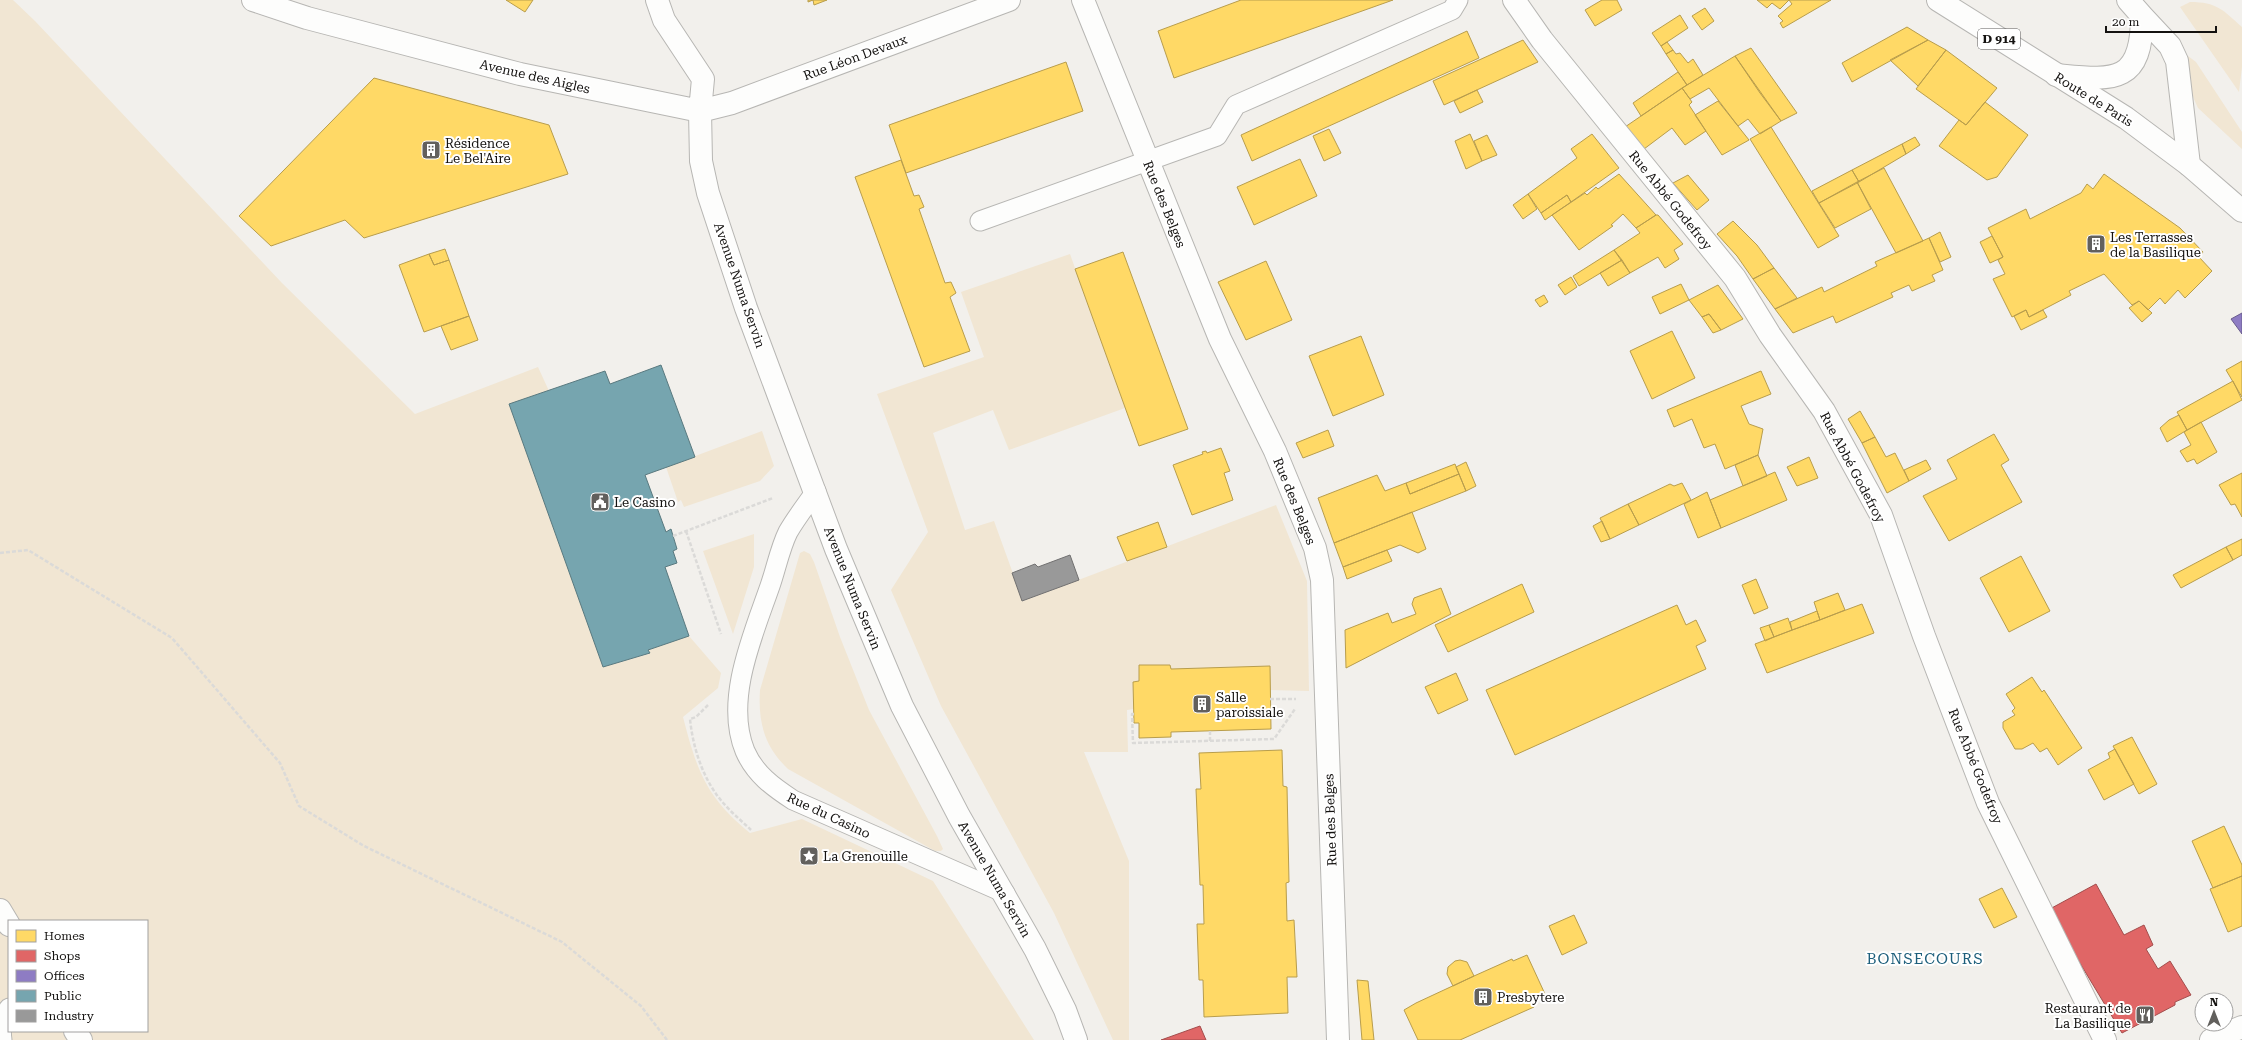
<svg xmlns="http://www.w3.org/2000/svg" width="2242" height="1040" viewBox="0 0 2242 1040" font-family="'Roboto Serif',serif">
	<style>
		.green { fill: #f1e6d3; fill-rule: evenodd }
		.homes { fill: #ffd966; stroke: #b89d4c }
		.shops { fill: #e06666; stroke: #a34d4c }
		.offices { fill: #8e7cc3; stroke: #695c8d }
		.public { fill: #76a5af; stroke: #59797f }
		.industry { fill: #999; stroke: #717070 }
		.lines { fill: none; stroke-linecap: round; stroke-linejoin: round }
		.service-casing { stroke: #b7b6b3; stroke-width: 21 }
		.minor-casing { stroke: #b7b6b3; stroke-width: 24 }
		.tertiary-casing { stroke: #b7b6b3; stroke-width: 24 }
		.primary-casing { stroke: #b7b6b3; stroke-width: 24 }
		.path { stroke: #dbdad8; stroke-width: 2.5; stroke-dasharray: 4 2; stroke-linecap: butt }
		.service { stroke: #fdfdfc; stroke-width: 19 }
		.minor { stroke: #fdfdfc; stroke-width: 22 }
		.tertiary { stroke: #fdfdfc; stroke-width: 22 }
		.primary { stroke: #fdfdfc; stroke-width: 22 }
		.labels { text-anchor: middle; stroke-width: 4; stroke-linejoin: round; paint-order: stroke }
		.shield { fill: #fff; stroke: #5a5958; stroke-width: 1 }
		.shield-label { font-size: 12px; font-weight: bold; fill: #141210 }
		.street-label { font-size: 13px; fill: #141210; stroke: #fff }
		.poi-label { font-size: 13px; fill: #141210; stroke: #fff; text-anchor: start }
		.quarter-label { font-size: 15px; letter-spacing: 1px; fill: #1c5e7b; stroke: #fff }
	</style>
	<rect width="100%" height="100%" fill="#f2f0ec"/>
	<path class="green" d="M0 0H13L35 21 282 283 415 414 538 367 549 391 510 404 603 667 649 654 648 650 689 636 721 673 718 688 683 717C697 771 706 797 750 833L802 819 933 881 1034 1040H0ZM9 921H147V1031H9Z
		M2190 2C2217 2 2223 10 2242 27V67L2239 92 2180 7Z
		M2188 56 2196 62 2242 132V149L2198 108 2189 88Z
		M1070 254 1125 408 1009 450 993 410 933 433 965 530 994 521 1023 601 1276 505 1307 581 1309 691 1270 690 1269 666 1171 669 1170 665H1139V681L1133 682 1134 709 1127 710 1128 752H1084L1129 861V1040H1113L1054 913 941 706 891 590 928 532 877 394 984 357 961 292Z
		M762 431 774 466 760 481 684 507 681 500 678 502 666 467Z
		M754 534V567L733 634 703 551Z
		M804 551 810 554 814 562 840 637 869 710 937 836 943 849 941 851H935L788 769C764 746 758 722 760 690L800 553Z"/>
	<path class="homes" d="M506 0H533L525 12Z
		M808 0H827L814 5 813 0 808 2Z
		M1241 0H1393L1174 78 1158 31Z
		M1602 0H1617L1622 10 1595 26 1585 10Z
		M1757 0H1789L1780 9 1772 3 1767 8Z
		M1789 0H1831L1783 28 1780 23 1783 21 1778 16 1792 4Z
		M1705 8 1714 21 1702 30 1692 16Z
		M1680 15 1688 28 1661 46 1652 33Z
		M1907 27 1928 40 1852 82 1842 63Z
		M1467 31 1479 58 1252 161 1241 135Z
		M1523 40 1538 62 1444 105 1433 81Z
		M1928 40 1946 50 1918 86 1890 60Z
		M1667 42 1673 50 1666 54 1661 46Z
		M1751 48 1797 113 1781 121 1760 93 1735 56Z
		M1673 50 1676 54 1680 53 1688 63 1693 59 1703 75 1687 85 1666 54Z
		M1946 50 1997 88 1966 125 1916 89Z
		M1735 56 1781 121 1760 134 1748 119 1738 126 1709 88 1690 99 1682 88Z
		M1066 62 1083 111 906 173 889 125Z
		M1678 72 1687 85 1641 116 1633 103Z
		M374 78 549 125 568 174 364 238 345 220 271 246 239 216Z
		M1682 88 1692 102 1689 105 1706 131 1685 145 1672 128 1644 149 1625 127Z
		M1477 90 1483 102 1460 113 1454 101Z
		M1718 101 1749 140 1722 155 1695 115Z
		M1985 102 2028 135 1997 177 1987 180 1939 146 1959 120 1966 125Z
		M1771 127 1839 236 1818 248 1750 139Z
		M1329 129 1341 153 1324 161 1313 136Z
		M1470 134 1482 161 1466 169 1455 141Z
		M1592 134 1619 168 1571 202 1567 195 1541 213 1528 194 1577 158 1571 149Z
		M1487 135 1497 155 1482 161 1474 141Z
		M1915 137 1920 145 1906 154 1902 144Z
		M1902 144 1906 154 1859 182 1852 170Z
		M1300 159 1317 196 1254 225 1237 187Z
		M901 160 914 196 919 195 924 207 919 209 945 283 951 282 956 293 950 297 970 351 924 367 855 177Z
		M1884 168 1923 241 1896 253 1857 182Z
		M1852 170 1859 182 1819 203 1812 191Z
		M1619 174 1656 215 1636 228 1623 214 1611 225 1613 226 1579 250 1552 215 1585 193 1587 195 1596 187 1598 189Z
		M2104 174 2180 228 2203 252 2199 257 2212 271 2185 298 2178 290 2165 304 2160 298 2148 310 2139 301 2132 305 2104 274 2069 291 2071 295 2029 317 2026 310 2012 317 1993 279 2005 274 1998 260 2003 257 1988 228 2026 209 2030 219 2081 193 2087 184 2093 189Z
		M1688 175 1709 200 1697 210 1673 183Z
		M1857 182 1871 209 1835 228 1819 203Z
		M1528 194 1537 209 1523 219 1513 205Z
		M1567 195 1571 202 1545 220 1541 213Z
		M1656 215H1658L1683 244 1674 250 1679 259 1665 268 1658 257 1630 273 1614 250 1640 233 1636 228Z
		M1733 221 1757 245 1774 268 1753 279 1737 256 1717 234Z
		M1940 232 1951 257 1940 262 1929 238Z
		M1992 236 2003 257 1990 263 1980 242Z
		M1929 238 1943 270 1932 275 1935 281 1912 291 1909 285 1891 293 1893 297 1836 323 1833 316 1793 333 1775 309 1822 287 1824 292 1877 266 1875 262Z
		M445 249 449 260 434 265 429 254Z
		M1614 250 1622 260 1579 286 1573 276Z
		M1123 252 1188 429 1139 446 1075 269Z
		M429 254 434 265 449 260 469 316 424 332 399 265Z
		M1622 260 1630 273 1608 286 1600 273Z
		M1266 261 1292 320 1246 340 1218 282Z
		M1774 268 1797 298 1775 309 1753 279Z
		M1571 277 1577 287 1565 295 1558 285Z
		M1681 284 1689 300 1660 314 1652 297Z
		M1718 285 1743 319 1721 330 1709 314 1702 317 1689 300Z
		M1544 295 1548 302 1540 307 1535 300Z
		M2139 301 2152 313 2142 322 2129 308Z
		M2026 310 2029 317 2043 310 2047 317 2021 330 2014 316Z
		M1709 314 1721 330 1713 333 1702 317Z
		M469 316 478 340 451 350 441 326Z
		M1672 331 1695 378 1652 399 1630 351Z
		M1361 336 1384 395 1333 416 1309 356Z
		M2242 361V397L2226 370Z
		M1761 371 1771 394 1741 406 1749 424 1763 429 1758 455 1725 469 1715 444 1704 448 1692 419 1674 427 1667 410Z
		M2233 381 2242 400 2187 430 2177 412Z
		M1860 411 1875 437 1862 443 1848 419Z
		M2179 415 2187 430 2167 442 2160 428 2169 420Z
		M2201 422 2217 452 2197 464 2194 459 2187 462 2180 451 2191 445 2184 432Z
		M1328 430 1334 446 1303 458 1296 443Z
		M1994 434 2009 460 2001 465 2022 502 1949 541 1923 496 1957 479 1947 460Z
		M1875 437 1886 457 1895 453 1909 481 1887 493 1862 443Z
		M1221 448 1230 471 1224 473 1233 500 1192 515 1173 465 1203 454 1202 452 1206 451 1207 453Z
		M1758 455 1767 476 1743 486 1735 465Z
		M1809 457 1818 478 1797 486 1787 467Z
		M1926 460 1931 469 1909 481 1904 470Z
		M1466 462 1476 486 1466 491 1456 467Z
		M1455 464 1459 474 1410 494 1406 483Z
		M1775 472 1787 500 1721 528 1710 500Z
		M2242 473V517L2235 504 2231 505 2219 485Z
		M1459 474 1466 491 1334 543 1318 498 1377 475 1385 491 1406 483 1410 494Z
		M1682 483 1691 500 1639 525 1628 504 1670 484 1674 486Z
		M1707 492 1721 528 1698 538 1684 504Z
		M1628 504 1639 525 1610 539 1600 518Z
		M1412 512 1426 549 1418 553 1400 545 1343 567 1334 543Z
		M1602 521 1610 539 1601 542 1593 526Z
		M1158 522 1167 547 1127 561 1117 537Z
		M2242 539V555L2233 560 2226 547Z
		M2226 547 2233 560 2181 588 2173 575Z
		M1387 550 1392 561 1347 579 1343 567Z
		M2021 556 2050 611 2009 632 1980 578Z
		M1756 579 1768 608 1754 614 1742 585Z
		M1522 584 1534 612 1448 652 1435 625Z
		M1441 588 1451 614 1346 668 1345 630 1388 613 1392 623 1416 614 1412 604 1414 598Z
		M1838 593 1845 610 1820 620 1814 602Z
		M1862 604 1874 633 1767 673 1755 644Z
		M1677 605 1686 625 1696 620 1706 641 1696 646 1706 669 1515 755 1486 690Z
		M1817 611 1820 620 1792 630 1790 622Z
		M1788 618 1792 630 1774 637 1769 625Z
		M1769 625 1774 637 1765 641 1760 628Z
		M1139 665H1170L1171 669 1270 666 1271 729 1171 732V737L1139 738V723H1134L1133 682 1139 681Z
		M1456 673 1468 700 1438 714 1425 687Z
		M2032 677 2042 692 2044 690 2082 748 2058 765 2047 748 2040 752 2033 743 2022 749H2015L2003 728V722L2015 715 2012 711 2015 708 2006 694Z
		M2132 737 2157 784 2139 794 2113 746Z
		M2115 749 2134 784 2104 800 2088 770 2110 758 2108 753Z
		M1282 750 1283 786 1287 787 1289 882 1286 883 1287 921 1294 920 1297 977H1287L1288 1013 1204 1017 1203 980H1199L1197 924H1204L1203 885H1200L1196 789H1201L1199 753Z
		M2224 826 2242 865V876L2213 888 2192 841Z
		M2242 876V926L2228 932 2210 889Z
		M2002 888 2017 917 1994 928 1979 899Z
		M1574 915 1587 943 1562 955 1549 926Z
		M1527 955 1545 994 1531 1000 1534 1007 1460 1040H1418L1404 1010 1416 1003 1474 976 1512 959 1513 961Z
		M1460 960 1467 962 1474 976 1453 986 1447 974 1448 967 1455 961Z
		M1357 980 1368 981 1374 1040H1362Z"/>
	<path class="shops" d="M2096 884 2124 935 2144 925 2153 945 2146 949 2158 969 2170 961 2191 995 2175 1002V1005L2122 1033 2048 910Z
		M1200 1026 1206 1040H1161Z"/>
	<path class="offices" d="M2242 313V334L2231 319Z"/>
	<path class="public" d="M661 365 695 457 645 475 666 532 671 529 677 549 673 551 677 563 665 567 689 636 648 650 650 653 603 667 509 404 605 371 610 384Z"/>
	<path class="industry" d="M1070 555 1079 580 1022 601 1012 573 1035 564 1038 567Z"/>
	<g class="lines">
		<defs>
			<path id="service" d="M980 221 1217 136 1236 105 1452 10 1458 0
				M816 491C807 504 796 518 788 532 780 548 776 569 770 586 753 635 724 700 745 751 755 774 773 787 793 800L1005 893
				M2 1040C0 1027 3 1019 9 1008"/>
			<path id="minor" d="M253 0 307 18 520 74 700 111 732 103 1009 0
				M657 0 664 20 703 79 700 111 701 161 708 193 746 308 836 549 902 706 959 816 1035 949 1065 1010 1076 1040
				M1083 0 1220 339 1275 451 1315 548 1322 580 1338 1040
				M1514 0 1542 40 1735 278 1770 335 1824 411 1881 515 1924 636 1988 803 2105 1040
				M2211 1040 2242 1027"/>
			<path id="tertiary" d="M2142 16 2170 46 2177 61 2189 165
				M2056 75C2112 80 2142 86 2142 16L2128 0"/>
			<path id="primary" d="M1938 0 2126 118 2189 165 2242 211
				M0 910 9 925
				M75 1031 81 1040"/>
		</defs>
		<use href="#service" class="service-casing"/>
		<use href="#minor" class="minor-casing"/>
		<use href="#tertiary" class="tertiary-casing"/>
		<use href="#primary" class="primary-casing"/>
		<path class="path" d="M686 531 721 634
			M673 536 773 498
			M0 553 28 550 172 638 280 763 299 806 364 846 562 942 641 1006 667 1040
			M1270 699H1296
			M708 705 696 717 690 719C693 749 704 783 726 806 734 815 743 822 751 830
			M1134 714H1132L1133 743 1274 739 1295 709
			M1210 731V741"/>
		<use href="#service" class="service"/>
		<use href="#minor" class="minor"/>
		<use href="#tertiary" class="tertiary"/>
		<use href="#primary" class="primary"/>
	</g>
	<defs>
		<symbol id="building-square" viewBox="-11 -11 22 22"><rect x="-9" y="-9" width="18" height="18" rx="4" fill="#62605d" stroke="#fff"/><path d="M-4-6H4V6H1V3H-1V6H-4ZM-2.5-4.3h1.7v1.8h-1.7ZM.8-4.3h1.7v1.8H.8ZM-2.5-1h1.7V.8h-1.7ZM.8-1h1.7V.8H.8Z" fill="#fff"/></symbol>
		<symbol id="civic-square" viewBox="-11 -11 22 22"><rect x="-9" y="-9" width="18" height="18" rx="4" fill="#62605d" stroke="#fff"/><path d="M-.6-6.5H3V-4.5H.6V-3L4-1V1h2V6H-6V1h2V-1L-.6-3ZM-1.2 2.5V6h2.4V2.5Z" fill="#fff"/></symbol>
		<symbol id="sight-square" viewBox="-11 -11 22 22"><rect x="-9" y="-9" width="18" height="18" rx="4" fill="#62605d" stroke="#fff"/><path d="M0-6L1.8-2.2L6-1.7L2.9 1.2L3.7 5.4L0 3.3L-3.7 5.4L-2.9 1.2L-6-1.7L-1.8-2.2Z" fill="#fff"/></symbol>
		<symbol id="restaurant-square" viewBox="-11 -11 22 22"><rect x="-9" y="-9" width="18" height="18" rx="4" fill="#62605d" stroke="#fff"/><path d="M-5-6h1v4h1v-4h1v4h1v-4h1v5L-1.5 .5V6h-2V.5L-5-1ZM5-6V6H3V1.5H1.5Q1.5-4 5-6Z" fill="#fff"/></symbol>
	</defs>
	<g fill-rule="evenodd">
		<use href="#building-square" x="420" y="139" width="22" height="22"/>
		<use href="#building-square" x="2085" y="233" width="22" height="22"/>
		<use href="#civic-square" x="589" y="491" width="22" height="22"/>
		<use href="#building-square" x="1191" y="693" width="22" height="22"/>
		<use href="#sight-square" x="798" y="845" width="22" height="22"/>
		<use href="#building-square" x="1472" y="986" width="22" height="22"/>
		<use href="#restaurant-square" x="2134" y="1004" width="22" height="22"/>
	</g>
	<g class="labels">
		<rect class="shield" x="1978" y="29" width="42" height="20" rx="3"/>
		<g class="shield-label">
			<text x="1999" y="43">D 914</text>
		</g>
		<g class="street-label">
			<text transform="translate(855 57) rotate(-20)" y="5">Rue Léon Devaux</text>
			<text transform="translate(535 76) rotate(13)" y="5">Avenue des Aigles</text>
			<text transform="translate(2094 99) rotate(32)" y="5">Route de Paris</text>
			<text transform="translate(1671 200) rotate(51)" y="5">Rue Abbé Godefroy</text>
			<text transform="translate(1165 204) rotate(68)" y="5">Rue des Belges</text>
			<text transform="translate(740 285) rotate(71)" y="5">Avenue Numa Servin</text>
			<text transform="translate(1853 467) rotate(62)" y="5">Rue Abbé Godefroy</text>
			<text transform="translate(1295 501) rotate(68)" y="5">Rue des Belges</text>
			<text transform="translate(853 588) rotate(68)" y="5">Avenue Numa Servin</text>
			<text transform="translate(1976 766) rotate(68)" y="5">Rue Abbé Godefroy</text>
			<text transform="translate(829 815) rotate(25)" y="5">Rue du Casino</text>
			<text transform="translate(1330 820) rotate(-92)" y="5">Rue des Belges</text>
			<text transform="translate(995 879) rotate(60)" y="5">Avenue Numa Servin</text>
		</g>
		<g class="poi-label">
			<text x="445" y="148">Résidence<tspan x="445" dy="15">Le Bel'Aire</tspan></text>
			<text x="2110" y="242">Les Terrasses<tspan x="2110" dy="15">de la Basilique</tspan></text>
			<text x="614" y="507">Le Casino</text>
			<text x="1216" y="702">Salle<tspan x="1216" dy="15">paroissiale</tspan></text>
			<text x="823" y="861">La Grenouille</text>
			<text x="1497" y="1002">Presbytere</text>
			<text x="2131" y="1013" text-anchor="end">Restaurant de<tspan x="2131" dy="15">La Basilique</tspan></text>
		</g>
		<g class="quarter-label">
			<text x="1925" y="964">BONSECOURS</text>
		</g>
	</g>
	<rect x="8" y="920" width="140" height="112" fill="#ffffff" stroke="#a1a09f"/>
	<rect x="16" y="930" width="20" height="12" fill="#ffd966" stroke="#a1a09f"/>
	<text x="44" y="940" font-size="12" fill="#141210">Homes</text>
	<rect x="16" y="950" width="20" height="12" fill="#e06666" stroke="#a1a09f"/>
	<text x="44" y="960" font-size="12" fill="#141210">Shops</text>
	<rect x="16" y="970" width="20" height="12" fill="#8e7cc3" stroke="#a1a09f"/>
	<text x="44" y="980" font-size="12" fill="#141210">Offices</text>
	<rect x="16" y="990" width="20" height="12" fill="#76a5af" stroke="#a1a09f"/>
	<text x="44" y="1000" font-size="12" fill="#141210">Public</text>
	<rect x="16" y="1010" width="20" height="12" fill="#999999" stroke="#a1a09f"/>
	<text x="44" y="1020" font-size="12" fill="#141210">Industry</text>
	<g transform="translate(2214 1012)"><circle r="19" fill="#ffffff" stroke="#a1a09f"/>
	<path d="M0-3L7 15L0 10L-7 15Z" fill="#62605d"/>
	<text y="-6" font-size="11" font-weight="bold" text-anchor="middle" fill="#141210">N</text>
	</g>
	<path d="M2106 26v6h110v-6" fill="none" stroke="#141210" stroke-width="2"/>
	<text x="2112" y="26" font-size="12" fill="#141210" stroke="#ffffff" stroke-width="3" paint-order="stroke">20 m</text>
</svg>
